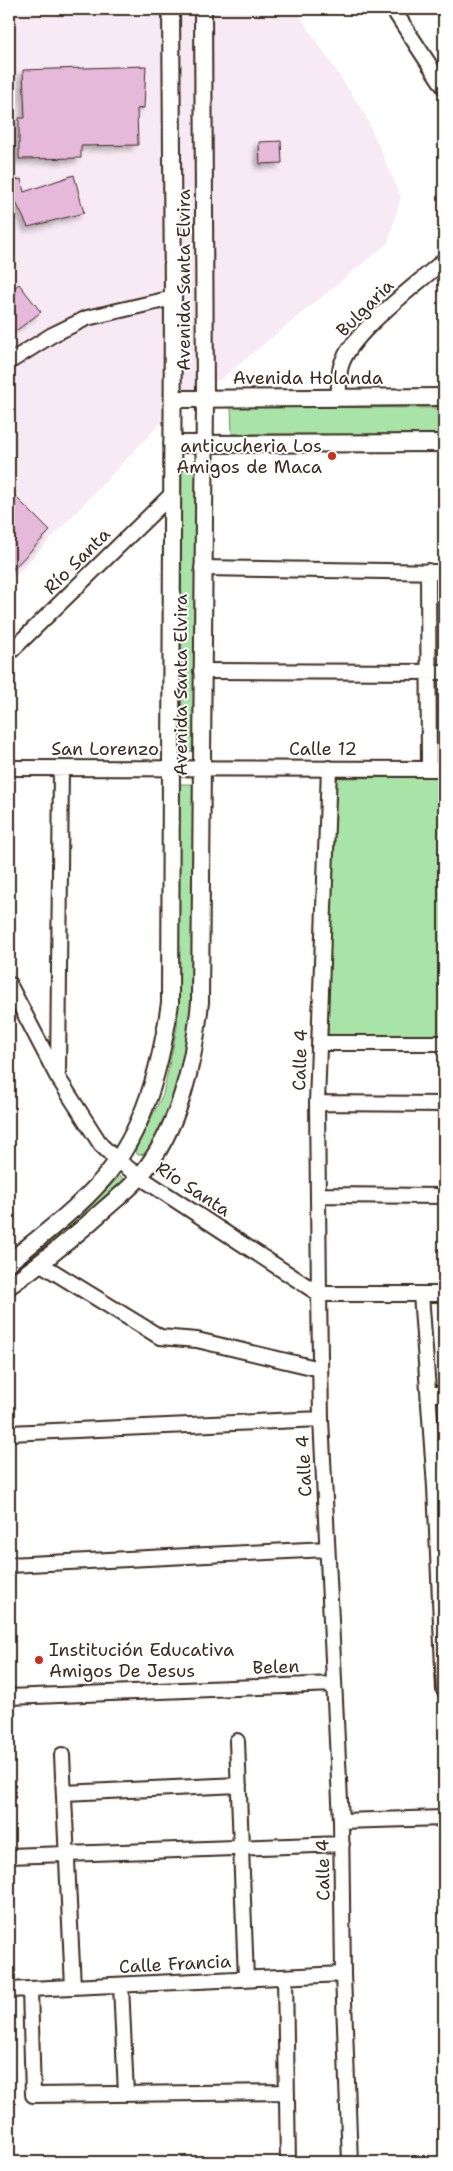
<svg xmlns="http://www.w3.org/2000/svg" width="453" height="2171" viewBox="0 0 453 2171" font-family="'Shantell Sans',sans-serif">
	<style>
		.built { fill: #f8eaf4 }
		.green { fill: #a8e3a8; stroke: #728663 }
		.building { fill: #e6b8da; stroke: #3b2a1e; filter: url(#shadow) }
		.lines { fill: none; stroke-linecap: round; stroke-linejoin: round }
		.minor-casing { stroke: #3b2a1e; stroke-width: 18 }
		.tertiary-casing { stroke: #3b2a1e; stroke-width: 20 }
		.minor { stroke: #fff; stroke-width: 14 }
		.tertiary { stroke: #fff; stroke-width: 16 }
		.poi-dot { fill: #c8321e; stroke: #fff; stroke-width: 2 }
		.labels { text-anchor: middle; stroke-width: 4; stroke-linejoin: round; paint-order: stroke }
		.street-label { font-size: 18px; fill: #3b2a1e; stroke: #fff }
		.poi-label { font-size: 18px; fill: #3b2a1e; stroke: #fff; text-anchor: end }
	</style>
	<defs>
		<filter id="shadow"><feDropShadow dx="-4.5" dy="4.5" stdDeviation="2.5" flood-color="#0004"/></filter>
	</defs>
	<rect width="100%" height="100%" fill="#fff"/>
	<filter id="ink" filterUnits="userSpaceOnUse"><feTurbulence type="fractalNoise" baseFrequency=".02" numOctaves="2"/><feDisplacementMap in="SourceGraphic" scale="10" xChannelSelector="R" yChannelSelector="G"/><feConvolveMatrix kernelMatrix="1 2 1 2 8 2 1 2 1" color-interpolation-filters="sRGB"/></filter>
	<g filter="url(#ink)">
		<path class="built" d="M9 9H295L365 114 401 197 388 243 221 379 192 390 9 583Z"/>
		<path class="green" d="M231 407 444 408V435L232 434Z
			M192 464 196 467V747L193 751 182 752 181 467 182 465Z
			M444 777V1040L328 1041 332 778Z
			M180 784H195L193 1022 178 1088 158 1132 145 1154 138 1155 135 1151 163 1094 177 1028Z
			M120 1176 125 1180 124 1184 9 1280V1272L86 1211Z"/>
		<path class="building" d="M146 66 144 108 137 109 138 145 81 146V158L19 159V118H25L23 70Z
			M281 141 282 163 260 164 259 142Z
			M74 175 84 213 28 227 9 188V181L21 179 24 192Z
			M19 284 41 312 9 336V292Z
			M9 490 50 531 9 573Z"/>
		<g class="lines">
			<defs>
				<path id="minor" d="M393 9 444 87
					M9 362 52 335 87 318 173 298
					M339 397C339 387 338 376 341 366 350 333 417 285 444 260
					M202 568 444 572
					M428 571 429 769
					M9 653 172 494
					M201 671 444 672
					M9 768 444 769
					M329 768 317 1103 319 1294 321 1419 341 1821 343 1974 350 2162
					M9 984 57 1076 101 1145 117 1160 140 1177 319 1294H444
					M319 1043H444
					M58 1073 61 768
					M317 1103 444 1104
					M318 1195 444 1196
					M41 1264 160 1337 197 1340 320 1369
					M421 1294 435 1487 444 1690
					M429 1394H444
					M9 1433 321 1419
					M9 1565 327 1549
					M9 1697 334 1684
					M237 1741 246 1979
					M62 1755 73 1987
					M64 1793 239 1785
					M341 1821 444 1818
					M9 1856 342 1844
					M285 1978 288 2162
					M121 1985 126 2094
					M30 1989 33 2095 287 2092
					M9 1990 343 1974"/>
				<path id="tertiary" d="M173 399 444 397
					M172 444 444 443
					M9 1262C41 1236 76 1210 103 1179 145 1131 161 1064 170 1003L173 298 171 9
					M9 1286C43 1262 75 1236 107 1207 118 1197 131 1188 140 1176 180 1128 194 1062 200 1002L205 399 203 9"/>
			</defs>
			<use href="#minor" class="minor-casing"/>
			<use href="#tertiary" class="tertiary-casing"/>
			<use href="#minor" class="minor"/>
			<use href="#tertiary" class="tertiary"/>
		</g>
	</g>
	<g class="poi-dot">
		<circle cx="332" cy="456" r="5"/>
		<circle cx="39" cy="1660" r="5"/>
	</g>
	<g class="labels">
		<g class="street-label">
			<text transform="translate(184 280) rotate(-90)" y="6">Avenida Santa Elvira</text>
			<text transform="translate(365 308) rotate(-45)" y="6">Bulgaria</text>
			<text x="308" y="384">Avenida Holanda</text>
			<text transform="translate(77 561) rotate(-45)" y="6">Río Santa</text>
			<text transform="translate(181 685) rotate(-90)" y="6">Avenida Santa Elvira</text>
			<text x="105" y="755">San Lorenzo</text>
			<text x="323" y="755">Calle 12</text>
			<text transform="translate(300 1060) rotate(-88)" y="6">Calle 4</text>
			<text transform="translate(193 1189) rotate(33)" y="6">Río Santa</text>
			<text transform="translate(304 1466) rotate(-93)" y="6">Calle 4</text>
			<text transform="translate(276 1667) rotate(-2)" y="6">Belen</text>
			<text transform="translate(323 1870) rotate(-91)" y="6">Calle 4</text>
			<text transform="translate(175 1964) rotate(-3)" y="6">Calle Francia</text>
		</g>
		<g class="poi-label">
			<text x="322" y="452">anticucheria Los<tspan x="322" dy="21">Amigos de Maca</tspan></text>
			<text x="49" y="1656" text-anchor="start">Institución Educativa<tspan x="49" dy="21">Amigos De Jesus</tspan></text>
		</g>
	</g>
	<rect width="453" height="2171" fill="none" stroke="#fff" stroke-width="30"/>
	<rect x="15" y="15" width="423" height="2141" fill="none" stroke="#3b2a1e" stroke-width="2" filter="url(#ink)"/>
</svg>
